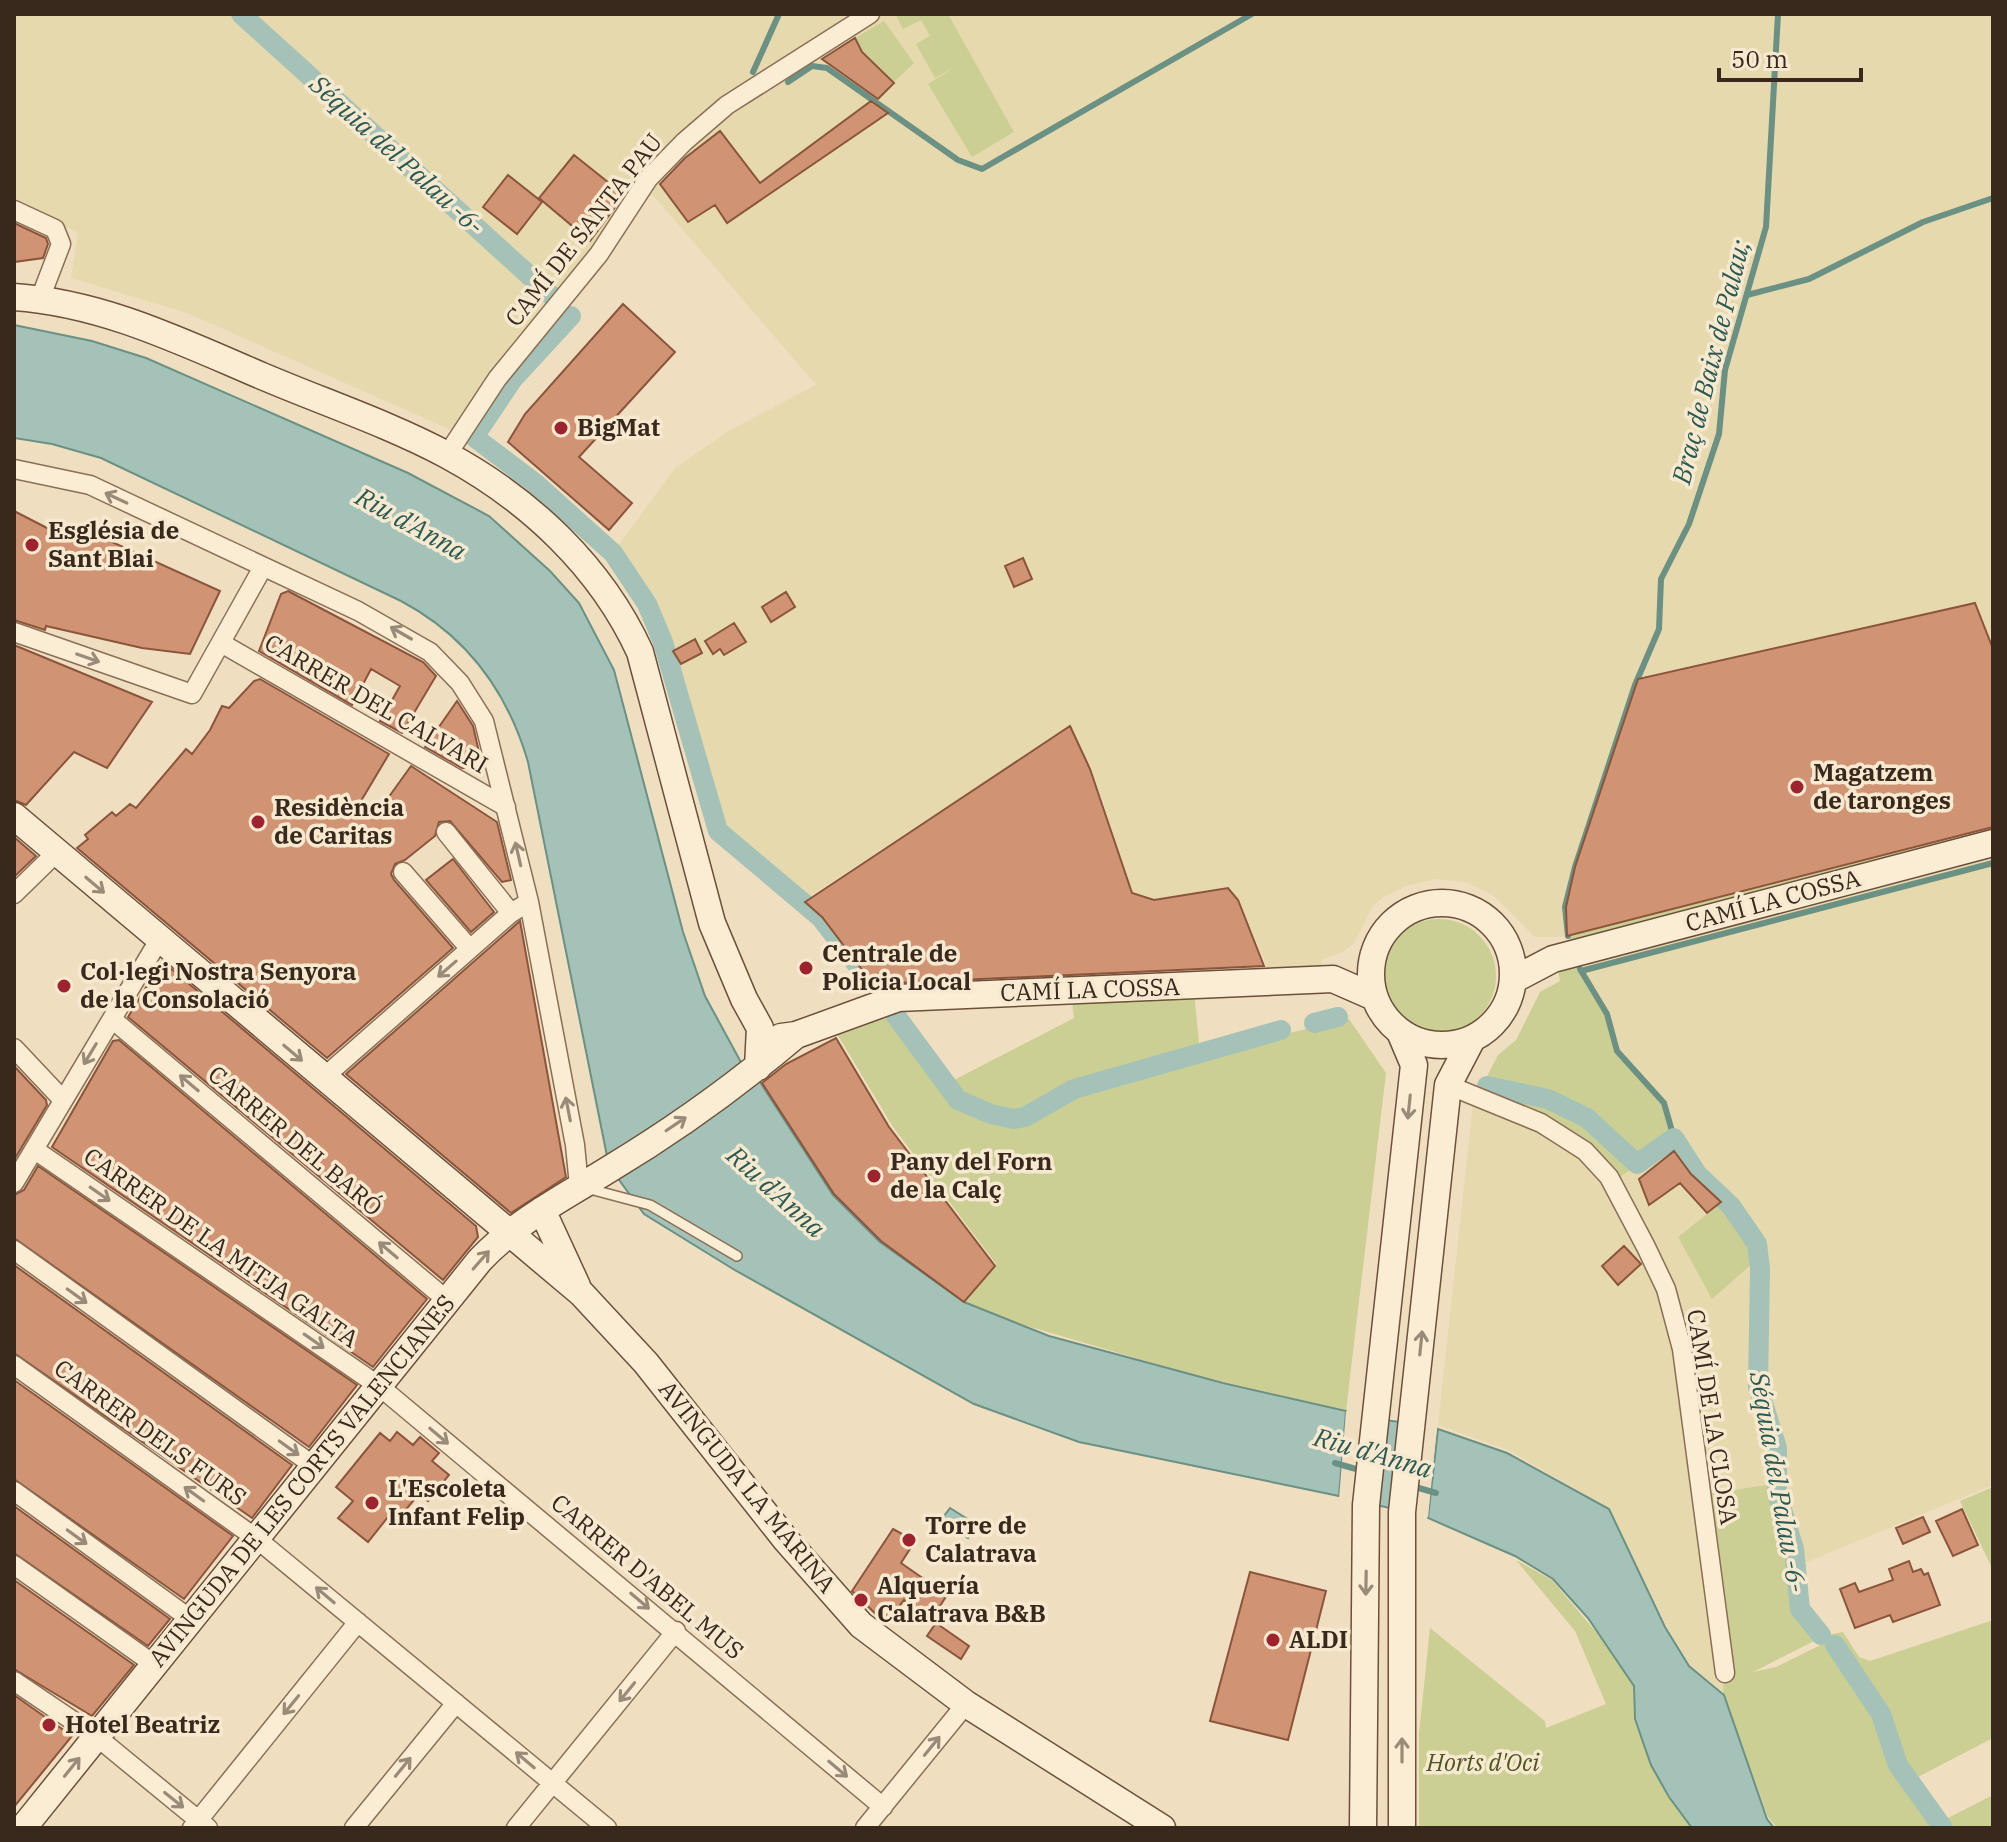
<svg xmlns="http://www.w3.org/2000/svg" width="2007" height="1842" viewBox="0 0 2007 1842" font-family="'IBM Plex Serif',serif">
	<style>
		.farmland { fill: #e6d9ad }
		.green { fill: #cccf94; fill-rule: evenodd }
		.water { fill: #a4c2b7; stroke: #6a9184; stroke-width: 2 }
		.pier { fill: #f0dec0 }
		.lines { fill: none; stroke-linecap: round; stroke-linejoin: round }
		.stream { stroke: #6a9184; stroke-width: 6 }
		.canal { stroke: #a4c2b7; stroke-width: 20 }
		.building { fill: #d09474; stroke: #8b553c; stroke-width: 2 }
		.lane-casing { stroke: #8a6f57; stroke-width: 12 }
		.street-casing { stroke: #8a6f57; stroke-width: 21 }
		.secondary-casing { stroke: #6c503b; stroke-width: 29 }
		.lane { stroke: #fbecd4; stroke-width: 9 }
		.street { stroke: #fbecd4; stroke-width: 18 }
		.secondary { stroke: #fbecd4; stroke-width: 26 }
		.oneway { stroke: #9a8a78 }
		.poi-dot { fill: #9d242e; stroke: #f7e9d0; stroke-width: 3 }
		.labels { text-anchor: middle; stroke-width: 7; stroke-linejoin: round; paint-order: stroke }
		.street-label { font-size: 24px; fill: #39281c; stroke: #f7e9d0 }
		.poi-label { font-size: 24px; font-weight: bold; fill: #39281c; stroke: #f7e9d0; text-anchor: start }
		.park-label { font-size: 24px; font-style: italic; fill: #4e5722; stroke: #f7e9d0 }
		.water-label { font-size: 26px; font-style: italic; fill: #2b5a53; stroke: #f7e9d0 }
	</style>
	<rect width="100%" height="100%" fill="#f0dec0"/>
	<path class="farmland" d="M14 14H865L682 140 458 433 187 313 71 278 78 233 14 203Z
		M872 14H1993V648L1975 602 1636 678 1573 867 1564 907 1568 935 1564 937H1535L1493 895 1465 882 1436 879 1406 886 1384 897 1373 906 1354 943 1341 953 1322 959V966L1268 969 1238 899 1228 888 1153 899 1132 893 1102 798 1070 725 798 904 718 832 662 643 646 606 612 554 675 468 730 430 816 385 646 187 685 143Z
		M1993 845V1485L1795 1567 1772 1484 1702 1495 1684 1348 1615 1180 1674 1143 1673 1133 1657 1092 1616 1051 1610 1022 1587 987 1574 956Z
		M1473 1103 1541 1125 1608 1179 1674 1322 1724 1673 1723 1692 1689 1664 1666 1625 1609 1508 1508 1450 1438 1425Z"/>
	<path class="green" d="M895 14H948L1014 132 972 157 928 84 958 65 935 78 916 44 930 36 921 20 903 29Z
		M884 21 914 63 894 82 863 52 855 38Z
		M1993 828V840L1574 947 1570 936Z
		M1382 976a57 57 0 1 1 114 0a57 57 0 1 1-114 0Z
		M1574 956 1587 987 1610 1022 1616 1051 1656 1092 1663 1104 1674 1143 1615 1180 1479 1092 1498 1055 1516 1040 1540 992 1560 981 1556 960Z
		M1194 992 1200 1054 1349 1019 1386 1073 1346 1411 1187 1373 1010 1321 965 1302 996 1264 893 1127 837 1034 903 1009 950 1082 1074 1018 1072 1000Z
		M1721 1203C1734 1217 1756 1241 1754 1262L1712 1299 1678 1237Z
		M1772 1484 1795 1567 1807 1565C1792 1589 1814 1615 1827 1635L1843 1632 1859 1657 1870 1661 1993 1620V1738L1916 1778 1879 1716 1897 1766 1938 1823 1993 1795V1828H1777L1768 1817 1723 1693 1724 1673 1702 1495ZM1826 1635 1827 1642 1776 1667 1753 1672Z
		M1993 1487V1570L1960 1501Z
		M1516 1560 1552 1580 1618 1658 1633 1686 1634 1720 1651 1765 1668 1797 1692 1828H1419V1733L1430 1628 1545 1721 1546 1728 1606 1704 1575 1631Z"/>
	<path class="water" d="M14 325 92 341 146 358 408 473 489 516 550 571 579 603 614 670 683 932 705 996 743 1066 607 1156 528 762C507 690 467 636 401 601L101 458 52 444 14 438Z
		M758 1079 833 1195 880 1242 964 1302 1049 1336 1223 1383 1346 1411 1339 1496 1079 1442 974 1404 733 1269 644 1214 614 1173Z
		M1385 1420 1400 1422 1390 1508 1376 1505Z
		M1438 1429 1507 1453 1609 1509 1665 1627 1689 1666 1724 1695 1767 1819 1774 1828H1692L1669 1797 1651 1765 1635 1719 1634 1686 1588 1618 1553 1579 1515 1556 1428 1518Z
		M950 1508 977 1525 968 1538 941 1520Z"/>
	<path class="pier" d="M1346 1411 1350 1412 1342 1499H1339Z
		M1435 1425 1437 1426 1428 1518 1425 1512Z"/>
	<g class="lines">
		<path class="stream" d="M753 72 779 14
			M788 82 812 66 827 68 958 160 982 169 1252 14
			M1747 295 1809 279 1923 222 1993 198
			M1568 936 1565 907 1575 867 1635 685 1659 629 1661 579 1689 524 1719 434 1725 370 1766 227 1778 14
			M1580 969 1607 1014 1617 1051 1664 1103 1674 1138
			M1581 971 1993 863
			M1335 1463 1363 1471
			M1412 1486 1436 1493"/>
		<path class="canal" d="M241 14 553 297
			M571 316 513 379 474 437 535 483 613 553 647 604 663 642 718 831 820 917 875 988
			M896 1016 958 1100 991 1114 1014 1119 1025 1117 1074 1089 1281 1030
			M1314 1023 1338 1017
			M1487 1086 1548 1099 1587 1118 1637 1164 1674 1138 1697 1174 1731 1206 1757 1244 1760 1268 1758 1387 1777 1448V1493L1794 1549 1800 1609 1821 1635
			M1835 1645 1881 1714 1898 1765 1943 1828"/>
	</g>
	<path class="building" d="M855 38 862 52 894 83 878 99 822 59Z
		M871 101 888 113 727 223 715 205 688 222 660 184 685 158 720 131 760 183Z
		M574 155 624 195 590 241 539 198Z
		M508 175 542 202 517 234 483 207Z
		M14 223 46 238 48 244 43 258 14 262Z
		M623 304 675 352 579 457 632 503 609 530 508 442 525 414Z
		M14 511 82 546 88 531 220 591 190 654 142 648 46 626 45 630 14 620Z
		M1023 558 1032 579 1014 587 1005 566Z
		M288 591 423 662 436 676 402 733 380 721 400 686 371 669 352 705 259 651 281 594Z
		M786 592 795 607 771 622 762 607Z
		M1975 603 1993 649V827L1567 936 1566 907 1575 867 1638 679Z
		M734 623 746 642 724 655 720 649 713 654 705 641Z
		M695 639 702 653 681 664 673 651Z
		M14 645 152 702 107 768 74 752 26 805 14 800Z
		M260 679 389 754 361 801 378 812 411 766 497 822 511 880 502 882 450 821 439 822 435 836 405 860 395 864 391 874 394 880 453 948 327 1058 77 848 88 839 85 835 112 812 116 816 130 804 136 808 186 749 192 754 210 730 222 706 229 708 254 681Z
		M457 701 473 726 479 752 469 768H462L425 747Z
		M1070 726 1090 769 1132 893 1154 900 1228 888 1238 900 1264 966 873 984 822 917 805 902Z
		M14 837 36 856 14 877Z
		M453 859 494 912 471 932 426 880Z
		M520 921 566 1177 511 1213 346 1074Z
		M162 961 476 1226 478 1237 443 1280 128 1017Z
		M836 1038 889 1127 995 1266 964 1302 881 1241 834 1194 762 1083 786 1064Z
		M119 1040 427 1299 373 1367 52 1147 113 1041Z
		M14 1066 46 1100 47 1105 14 1160Z
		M1674 1151 1691 1174 1721 1202 1707 1213 1680 1183 1649 1205 1639 1179Z
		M38 1166 357 1385 309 1447 14 1238V1195L24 1190Z
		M1624 1246 1641 1264 1618 1285 1602 1266Z
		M14 1265 292 1465 252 1518 14 1353Z
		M14 1380 233 1536 184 1599 14 1479Z
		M397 1432 413 1445 420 1437 439 1453 432 1461 449 1475 428 1501 419 1494 403 1513 396 1507 368 1542 338 1518 353 1501 336 1487 380 1433 390 1441Z
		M14 1506 170 1619 148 1646 14 1553Z
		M1962 1509 1978 1545 1953 1556 1936 1521Z
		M1923 1517 1930 1532 1903 1544 1896 1528Z
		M893 1529 915 1541 901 1563 947 1595 931 1620 904 1600 886 1624 852 1591Z
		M1909 1561 1913 1572 1921 1569 1924 1575 1928 1573 1940 1605 1893 1622 1890 1615 1855 1628 1840 1589 1855 1583 1859 1592 1893 1580 1889 1569Z
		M1250 1572 1326 1591 1288 1740 1210 1721Z
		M14 1580 134 1665 92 1716 14 1669Z
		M936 1623 969 1646 961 1659 927 1636Z
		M14 1695 72 1736 14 1807Z"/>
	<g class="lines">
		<defs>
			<path id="lane" d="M586 1188 650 1205 737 1256"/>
			<path id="street" d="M14 210 55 229 61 244 40 299
				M447 455 497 379 599 254 648 179 684 142 727 105 870 14
				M14 469 90 485 358 611 430 652 460 683 484 721 529 902 575 1145 579 1186
				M14 632 192 694 263 567
				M221 643 506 807
				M446 832 511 913
				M403 872 470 949
				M14 894 57 852
				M112 1019 448 1301
				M14 1048 63 1100
				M323 1078 511 913 529 902
				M1448 1085 1541 1123 1585 1151 1609 1177 1646 1247 1666 1289 1682 1349 1725 1673
				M35 1150 379 1386 883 1807
				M14 1183 159 940
				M14 1250 314 1466
				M14 1365 257 1539 607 1828
				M14 1491 189 1618
				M14 1565 155 1665
				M14 1681 97 1737 208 1828
				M192 1828 358 1622
				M354 1828 456 1703
				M516 1828 676 1631
				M865 1828 966 1704"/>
			<path id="secondary" d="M14 297C103 303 182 342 262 376 323 402 389 424 447 455 530 500 601 567 640 652L712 923 744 999 760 1028 758 1067
				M14 816 581 1293 646 1363 786 1540 861 1625 966 1704 1162 1828
				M1371 974a71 71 0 1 1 142 0a71 71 0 1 1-142 0Z
				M1513 980 1553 959 1993 843
				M781 1037 796 1035 898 998 1333 979 1374 997
				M542 1210 577 1286
				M23 1828 480 1260C518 1220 565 1197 611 1168 676 1129 738 1084 796 1035
				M1363 1828 1366 1505 1414 1065 1400 1032
				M1402 1828V1512L1448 1085 1472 1039"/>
		</defs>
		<use href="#lane" class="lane-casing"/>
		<use href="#street" class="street-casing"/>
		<use href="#secondary" class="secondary-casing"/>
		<use href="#lane" class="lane"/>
		<use href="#street" class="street"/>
		<use href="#secondary" class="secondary"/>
	</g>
	<defs><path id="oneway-shaft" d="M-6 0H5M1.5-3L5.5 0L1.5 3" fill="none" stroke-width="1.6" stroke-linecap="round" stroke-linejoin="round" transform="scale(2)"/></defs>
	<g class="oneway">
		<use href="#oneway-shaft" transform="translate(116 498) rotate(-155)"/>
		<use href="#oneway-shaft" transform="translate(401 633) rotate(-150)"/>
		<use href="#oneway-shaft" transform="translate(88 658) rotate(19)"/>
		<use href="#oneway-shaft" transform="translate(518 854) rotate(-103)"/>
		<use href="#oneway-shaft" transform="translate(95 885) rotate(40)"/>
		<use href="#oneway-shaft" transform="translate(447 969) rotate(139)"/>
		<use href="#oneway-shaft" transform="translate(293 1053) rotate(40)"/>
		<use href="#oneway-shaft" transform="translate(90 1054) rotate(121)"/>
		<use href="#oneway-shaft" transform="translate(189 1083) rotate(-140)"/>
		<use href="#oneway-shaft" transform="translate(1409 1107) rotate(96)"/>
		<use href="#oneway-shaft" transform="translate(568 1109) rotate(-101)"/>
		<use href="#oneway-shaft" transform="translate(676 1124) rotate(-34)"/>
		<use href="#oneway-shaft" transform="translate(100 1194) rotate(35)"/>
		<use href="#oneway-shaft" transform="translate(388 1250) rotate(-140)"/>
		<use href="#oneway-shaft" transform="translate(481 1260) rotate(-49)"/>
		<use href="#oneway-shaft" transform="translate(77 1296) rotate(36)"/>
		<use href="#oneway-shaft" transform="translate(314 1341) rotate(35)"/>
		<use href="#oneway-shaft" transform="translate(1421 1343) rotate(-84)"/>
		<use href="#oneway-shaft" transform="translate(439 1436) rotate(40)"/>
		<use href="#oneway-shaft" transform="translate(289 1448) rotate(36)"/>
		<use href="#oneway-shaft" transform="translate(194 1494) rotate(-144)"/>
		<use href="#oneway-shaft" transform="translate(77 1537) rotate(36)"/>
		<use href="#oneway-shaft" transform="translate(1366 1583) rotate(91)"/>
		<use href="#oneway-shaft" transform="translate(325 1595) rotate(-140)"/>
		<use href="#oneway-shaft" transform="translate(640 1601) rotate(40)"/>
		<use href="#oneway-shaft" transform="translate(627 1692) rotate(129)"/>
		<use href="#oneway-shaft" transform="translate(291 1705) rotate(129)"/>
		<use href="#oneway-shaft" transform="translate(932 1746) rotate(-51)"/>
		<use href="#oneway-shaft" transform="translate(1402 1750) rotate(-90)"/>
		<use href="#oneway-shaft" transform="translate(525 1760) rotate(-140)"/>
		<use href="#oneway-shaft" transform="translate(72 1767) rotate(-51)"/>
		<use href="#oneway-shaft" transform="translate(403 1767) rotate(-51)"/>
		<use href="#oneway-shaft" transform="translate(838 1769) rotate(40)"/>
		<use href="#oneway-shaft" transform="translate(174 1800) rotate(39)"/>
	</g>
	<g class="poi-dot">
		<circle cx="561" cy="428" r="8"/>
		<circle cx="32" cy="545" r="8"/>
		<circle cx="1797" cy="787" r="8"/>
		<circle cx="258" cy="822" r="8"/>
		<circle cx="806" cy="968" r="8"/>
		<circle cx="64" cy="986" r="8"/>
		<circle cx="874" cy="1176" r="8"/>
		<circle cx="372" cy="1503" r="8"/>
		<circle cx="909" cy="1540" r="8"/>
		<circle cx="861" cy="1600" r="8"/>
		<circle cx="1273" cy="1640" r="8"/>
		<circle cx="49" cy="1725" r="8"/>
	</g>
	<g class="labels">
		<g class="street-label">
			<text transform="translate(584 230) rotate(-52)" y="8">CAMÍ DE SANTA PAU</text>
			<text transform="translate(376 704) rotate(30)" y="8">CARRER DEL CALVARI</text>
			<text transform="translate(1773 901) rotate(-15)" y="8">CAMÍ LA COSSA</text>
			<text transform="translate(1090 990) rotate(-2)" y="8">CAMÍ LA COSSA</text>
			<text transform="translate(295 1141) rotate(40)" y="8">CARRER DEL BARÓ</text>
			<text transform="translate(221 1248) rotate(35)" y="8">CARRER DE LA MITJA GALTA</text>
			<text transform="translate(1712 1417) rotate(81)" y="8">CAMÍ DE LA CLOSA</text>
			<text transform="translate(150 1433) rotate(36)" y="8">CARRER DELS FURS</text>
			<text transform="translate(302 1481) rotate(-51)" y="8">AVINGUDA DE LES CORTS VALENCIANES</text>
			<text transform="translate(747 1487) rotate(51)" y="8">AVINGUDA LA MARINA</text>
			<text transform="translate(647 1577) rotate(40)" y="8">CARRER D'ABEL MUS</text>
		</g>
		<g class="poi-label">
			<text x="577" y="436">BigMat</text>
			<text x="48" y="539">Església de<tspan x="48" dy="28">Sant Blai</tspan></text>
			<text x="1813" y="781">Magatzem<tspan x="1813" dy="28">de taronges</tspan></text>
			<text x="274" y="816">Residència<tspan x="274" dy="28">de Caritas</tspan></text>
			<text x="822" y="962">Centrale de<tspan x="822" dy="28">Policia Local</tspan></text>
			<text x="80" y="980">Col·legi Nostra Senyora<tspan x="80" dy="28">de la Consolació</tspan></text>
			<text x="890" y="1170">Pany del Forn<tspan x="890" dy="28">de la Calç</tspan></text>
			<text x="388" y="1497">L'Escoleta<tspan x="388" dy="28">Infant Felip</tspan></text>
			<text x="925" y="1534">Torre de<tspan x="925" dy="28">Calatrava</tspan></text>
			<text x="877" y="1594">Alquería<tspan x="877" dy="28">Calatrava B&amp;B</tspan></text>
			<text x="1289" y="1648">ALDI</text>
			<text x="65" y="1733">Hotel Beatriz</text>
		</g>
		<g class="park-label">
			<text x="1483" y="1771">Horts d'Oci</text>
		</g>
		<g class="water-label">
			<text transform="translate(397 155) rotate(42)" y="9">Séquia del Palau -6-</text>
			<text transform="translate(1711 362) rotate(-76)" y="9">Braç de Baix de Palau;</text>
			<text transform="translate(411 524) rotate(29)" y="9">Riu d'Anna</text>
			<text transform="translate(776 1192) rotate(42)" y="9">Riu d'Anna</text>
			<text transform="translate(1373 1453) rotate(16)" y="9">Riu d'Anna</text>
			<text transform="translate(1778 1482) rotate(80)" y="9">Séquia del Palau -6-</text>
		</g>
	</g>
	<rect width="2007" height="1842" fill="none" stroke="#39281c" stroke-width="32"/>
	<path d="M1719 68v12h142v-12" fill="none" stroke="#39281c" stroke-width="4"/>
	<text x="1731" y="68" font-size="24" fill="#39281c" stroke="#f7e9d0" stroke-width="6" paint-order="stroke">50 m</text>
</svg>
